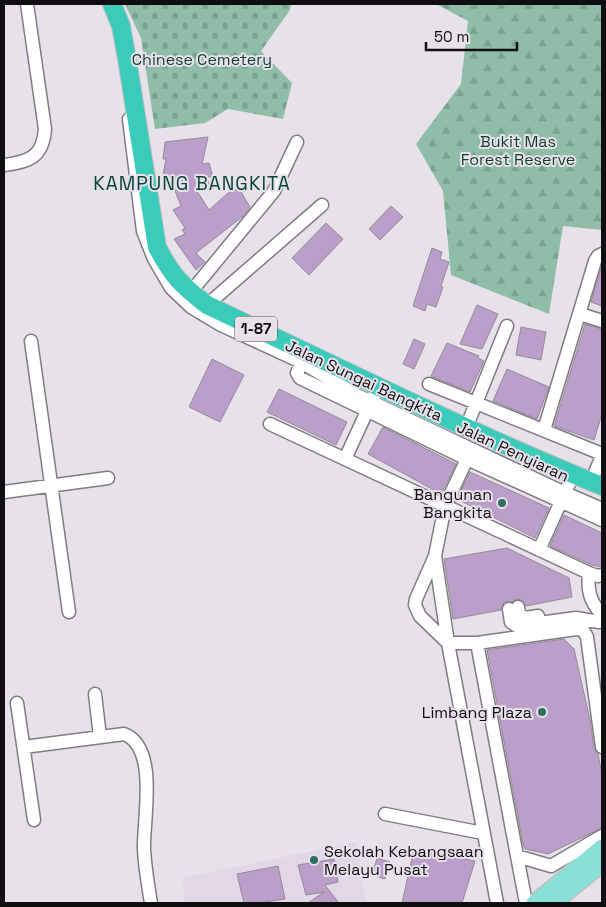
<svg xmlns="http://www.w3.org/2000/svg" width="606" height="907" viewBox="0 0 606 907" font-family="'Space Grotesk',sans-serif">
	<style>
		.built { fill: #e2d7e7 }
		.forest { fill: url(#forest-firs) }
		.cemetery { fill: url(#cemetery-stones) }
		.building { fill: #bb9ec9; stroke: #928c95 }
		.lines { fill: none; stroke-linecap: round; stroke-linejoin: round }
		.minor-casing { stroke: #817c84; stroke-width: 15 }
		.major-casing { stroke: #c1c0c1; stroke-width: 18 }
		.highway-casing { stroke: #c1c0c1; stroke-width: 20 }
		.minor { stroke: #fff; stroke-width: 12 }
		.major { stroke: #89e0d6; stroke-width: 15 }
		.highway { stroke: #3bcbbb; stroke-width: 18 }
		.poi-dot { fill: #2e6f5e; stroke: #e7e1ea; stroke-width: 2 }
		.labels { text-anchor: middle; stroke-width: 4; stroke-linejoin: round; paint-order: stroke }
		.shield { fill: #e7e1ea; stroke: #504d52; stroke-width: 1 }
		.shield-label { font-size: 15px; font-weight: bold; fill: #100e11 }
		.park-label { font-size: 16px; fill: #113f2e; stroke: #e7e1ea }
		.street-label { font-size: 16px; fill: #100e11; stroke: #e7e1ea }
		.poi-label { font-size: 16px; fill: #100e11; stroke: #e7e1ea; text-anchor: end }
		.quarter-label { font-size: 19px; letter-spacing: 1px; fill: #0c4337; stroke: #e7e1ea }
	</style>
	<defs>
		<pattern id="forest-firs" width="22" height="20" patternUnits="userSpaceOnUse" patternTransform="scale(1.25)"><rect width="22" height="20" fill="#90bda8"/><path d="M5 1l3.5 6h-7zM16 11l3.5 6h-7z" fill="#7ba190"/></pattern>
		<pattern id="cemetery-stones" width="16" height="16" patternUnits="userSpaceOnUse" patternTransform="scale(1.25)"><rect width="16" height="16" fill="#90bda8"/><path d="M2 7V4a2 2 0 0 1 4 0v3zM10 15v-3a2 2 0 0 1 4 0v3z" fill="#7ba190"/></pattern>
	</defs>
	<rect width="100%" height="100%" fill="#e7e1ea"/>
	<path class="built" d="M356 842 366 903H185L182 878Z"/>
	<path class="forest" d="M436 4H602V230L563 226 549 314 451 275 443 191 416 144 461 84 468 21Z"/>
	<path class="cemetery" d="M125 4H291L290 10 261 51 292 83 283 119 228 109 205 123 155 129 141 38Z"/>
	<path class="building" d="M208 137 202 164 209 163 213 177H206L210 185 197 191 209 210 237 185 250 207 242 217 196 253 205 262 196 270 174 239 185 234 182 230 185 228 173 210 181 206 170 178 162 180 166 159H163L165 142Z
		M391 206 403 217 380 240 369 229Z
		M326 223 343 239 309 275 292 258Z
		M432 248 442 252 440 259 449 262 441 286 443 287 436 307 427 304 425 311 413 306Z
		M602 265V306L591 302Z
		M477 305 498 314 482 349 460 344Z
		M585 324 602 329V414L594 440 554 426Z
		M521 327 546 332 541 360 516 355Z
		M414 339 425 344 414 369 403 364Z
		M447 343 479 356 478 358 484 361 470 392 431 376Z
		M212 359 244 375 220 422 189 407Z
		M507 369 549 387 537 419 493 401Z
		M279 389 347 422 336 445 267 412Z
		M383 427 456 464 441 494 368 454Z
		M470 472 549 508 535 538 457 499Z
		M564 515 602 533V567L592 565 550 546Z
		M507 548 569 578 572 597 526 606 521 600 516 599 512 602H504L501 610 453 619 444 559Z
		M564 639 574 649 590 720 594 748 598 754 602 774V828L548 854 525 849 523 844 487 650Z
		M414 849 475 861 462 903H402Z
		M377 858 390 862 385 879 372 875Z
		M334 859 338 882 325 885 339 903H308L324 892 306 895 298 865Z
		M278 866 285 899 258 903H244L237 874Z"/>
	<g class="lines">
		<defs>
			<path id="minor" d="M129 119 143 231 154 259 171 288 191 307 221 325 301 362 355 394 565 493 602 509
				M4 165C29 162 43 157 45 129L27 4
				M190 293 274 191 297 142
				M207 305 322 205
				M580 314 602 321
				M31 341 69 612
				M305 355 297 373 300 378 467 459 602 520
				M429 384 602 454
				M375 394 345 459 589 573 598 576 602 575
				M270 424 345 459
				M466 428 507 326
				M544 430 595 261 598 256 602 254
				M467 459 445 506 435 556 416 599 415 605 420 616 448 643H477L576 629 583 630 587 637 602 747
				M591 482 602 456
				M4 492 108 478
				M539 550 573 475
				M435 556 448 643 497 903
				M589 573C587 591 590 601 602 615
				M518 607 519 614 525 618 538 616
				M509 609 511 622 517 626 576 618 599 622
				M477 643 517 856 551 866 602 836
				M95 694 100 737
				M17 703 34 820
				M24 747 124 734C159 747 143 820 144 849 145 868 148 885 151 903
				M385 814 483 833
				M517 856 526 903"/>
			<path id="major" d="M534 903 602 847
				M554 903 602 864"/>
			<path id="highway" d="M112 4 121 26 127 59 157 247C172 276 181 285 207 305 338 367 468 432 602 486"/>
		</defs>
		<use href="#minor" class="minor-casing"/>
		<use href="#major" class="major-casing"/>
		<use href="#highway" class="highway-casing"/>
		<use href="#minor" class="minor"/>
		<use href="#major" class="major"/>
		<use href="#highway" class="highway"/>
	</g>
	<g class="poi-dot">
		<circle cx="502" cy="503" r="5"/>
		<circle cx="542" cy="712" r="5"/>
		<circle cx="314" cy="860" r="5"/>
	</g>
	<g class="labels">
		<rect class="shield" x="235" y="316.5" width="42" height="25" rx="4"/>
		<g class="shield-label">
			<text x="256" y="334">1-87</text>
		</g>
		<g class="park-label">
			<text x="202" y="65">Chinese Cemetery</text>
			<text x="518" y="147">Bukit Mas<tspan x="518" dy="18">Forest Reserve</tspan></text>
		</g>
		<g class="street-label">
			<text transform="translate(364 380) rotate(25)" y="6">Jalan Sungai Bangkita</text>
			<text transform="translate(513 451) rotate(25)" y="6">Jalan Penyiaran</text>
		</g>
		<g class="poi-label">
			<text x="492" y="500">Bangunan<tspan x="492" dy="18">Bangkita</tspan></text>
			<text x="532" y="718">Limbang Plaza</text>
			<text x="324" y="857" text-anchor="start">Sekolah Kebangsaan<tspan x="324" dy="18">Melayu Pusat</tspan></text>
		</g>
		<g class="quarter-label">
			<text x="192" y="190">KAMPUNG BANGKITA</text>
		</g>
	</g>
	<rect width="606" height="907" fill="none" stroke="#100e11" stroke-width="10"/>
	<path d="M426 42v8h91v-8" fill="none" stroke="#100e11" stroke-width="2.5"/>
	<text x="434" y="42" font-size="15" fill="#100e11" stroke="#e7e1ea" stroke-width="4" paint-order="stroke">50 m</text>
</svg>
